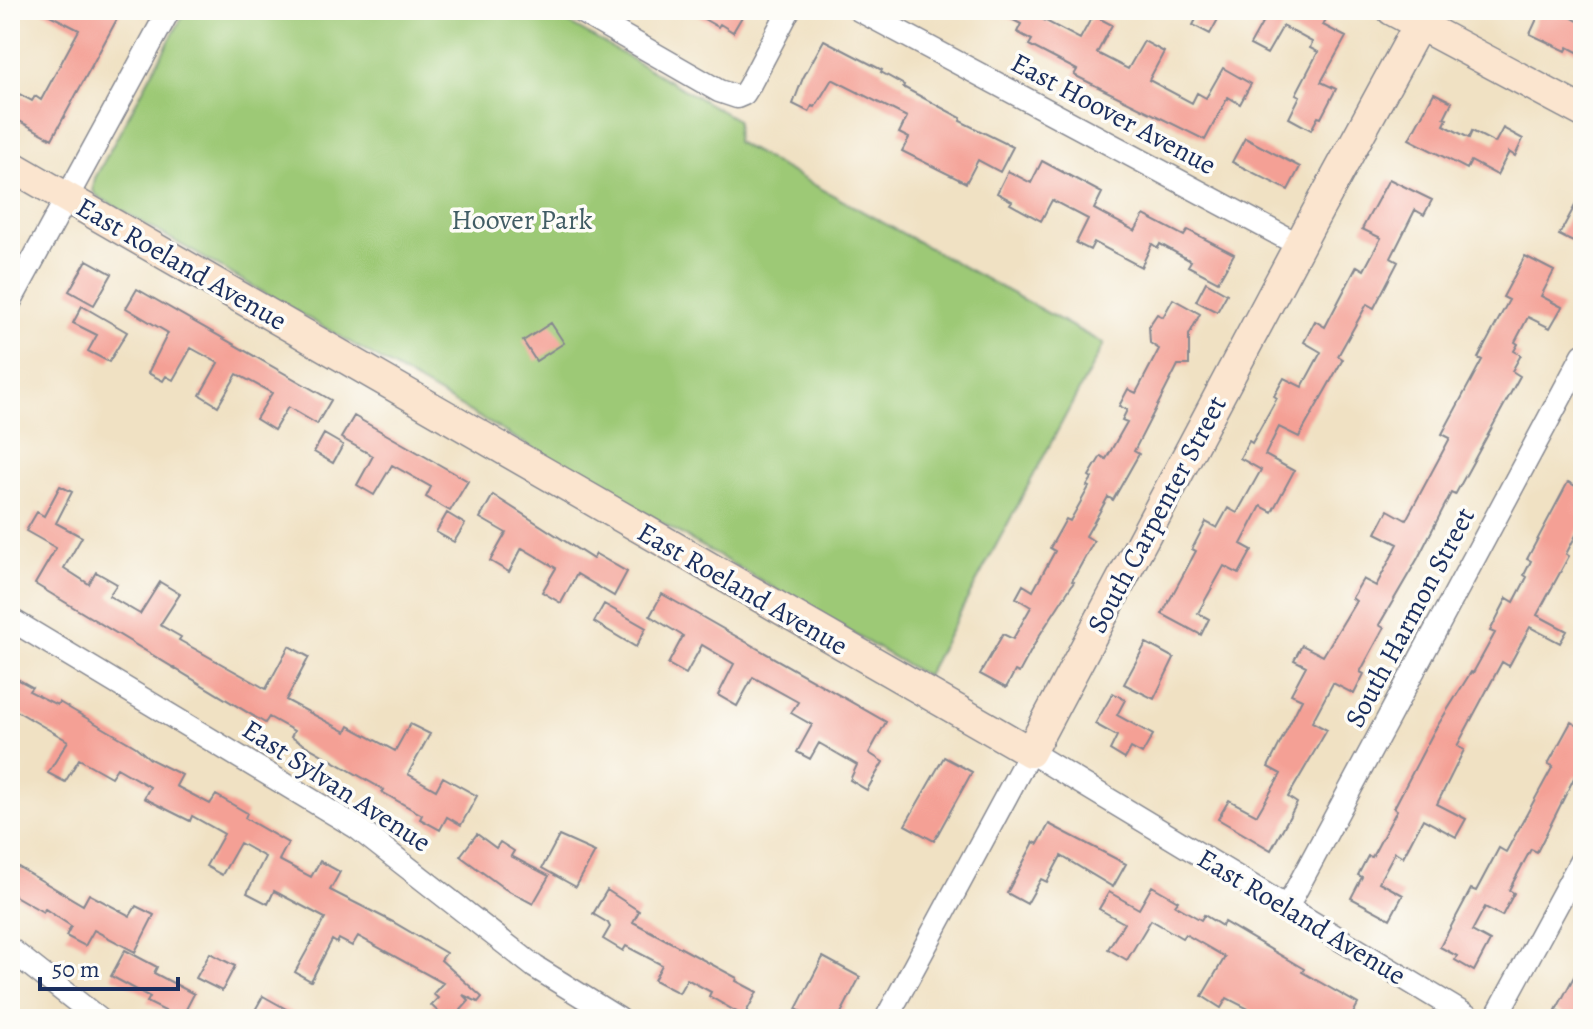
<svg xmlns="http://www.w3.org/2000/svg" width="1593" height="1029" viewBox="0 0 1593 1029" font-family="Alegreya,serif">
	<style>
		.green { fill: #9dc976; stroke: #5c7c6a; stroke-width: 2 }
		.building { fill: #f4a095 }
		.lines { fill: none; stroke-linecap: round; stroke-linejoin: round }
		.street-casing { stroke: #868890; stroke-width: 25 }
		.secondary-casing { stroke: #868890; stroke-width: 33 }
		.street { stroke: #fff; stroke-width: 22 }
		.secondary { stroke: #fbe5cf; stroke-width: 30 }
		.labels { text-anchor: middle; stroke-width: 7; stroke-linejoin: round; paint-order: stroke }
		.street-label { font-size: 28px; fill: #1b2f5e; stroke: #fdfcf7 }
		.park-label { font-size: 28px; fill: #425d65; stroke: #fdfcf7 }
	</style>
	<rect width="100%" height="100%" fill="#fdfcf7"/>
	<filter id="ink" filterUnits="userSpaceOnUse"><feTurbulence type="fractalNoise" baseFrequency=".0125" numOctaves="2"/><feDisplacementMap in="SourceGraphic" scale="16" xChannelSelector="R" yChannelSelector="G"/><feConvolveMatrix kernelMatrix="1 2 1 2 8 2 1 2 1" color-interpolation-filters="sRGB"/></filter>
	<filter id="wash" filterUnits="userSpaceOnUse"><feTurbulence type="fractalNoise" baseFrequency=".006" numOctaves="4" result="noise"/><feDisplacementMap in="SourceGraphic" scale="32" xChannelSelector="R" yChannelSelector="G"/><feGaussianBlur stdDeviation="1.8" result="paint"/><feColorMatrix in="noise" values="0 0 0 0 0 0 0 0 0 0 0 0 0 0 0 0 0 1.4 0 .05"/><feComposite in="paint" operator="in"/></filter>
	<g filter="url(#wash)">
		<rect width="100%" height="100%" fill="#f0e1c3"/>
		<path class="green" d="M186 10H546L737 120 736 142 1104 344 926 676 97 196 93 190 95 178Z"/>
		<g id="blocks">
			<path class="building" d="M40 10H122L52 139 10 116V89L32 101 35 96 41 100 79 30Z
				M688 10H733L743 15 733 32 720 24 718 27Z
				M994 10H1025L1080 39 1093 15 1112 25 1097 53 1128 69 1144 41 1164 52 1149 80 1192 103 1197 93 1206 98 1223 68 1251 84 1240 104 1228 97 1205 140 1074 75 1077 70 1029 45 1032 40 1017 32 1021 24Z
				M1201 10H1223L1210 34 1193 25Z
				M1246 10H1309L1326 19 1323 25 1346 37 1321 82 1336 89 1321 118 1318 117 1311 130 1289 118 1300 96 1296 94 1318 52 1310 48 1312 42 1283 26 1267 54 1250 45 1264 20Z
				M1541 10 1556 15 1558 10 1583 24V55L1568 47 1566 51 1530 34Z
				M824 40 882 70 881 72 904 85 903 87 961 118 960 121 1013 147 1000 172 978 160 966 183 902 151 909 138 899 133 907 117 832 79 815 107 812 106 809 112 793 104 803 78Z
				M1434 93 1452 102 1444 118 1447 119 1444 125 1469 138 1472 131 1495 143 1503 128 1523 139 1515 156 1509 152 1497 175 1471 161 1467 169 1409 139Z
				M1245 138 1300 167 1288 190 1232 162Z
				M1042 161 1102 193 1094 209 1135 231 1144 215 1184 236 1188 230 1234 254 1218 282 1188 266 1191 261 1160 244 1158 248 1152 244 1141 267 1094 242 1090 250 1076 243 1088 219 1052 200 1041 221 1010 204 1012 201 997 193 1008 171 1031 183Z
				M1389 179 1432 200 1424 215 1415 210 1391 258 1398 262 1374 308 1367 304 1338 356 1343 359 1299 437 1279 427 1265 455 1294 471 1272 512 1261 506 1241 544 1252 550 1239 574 1224 566 1198 613 1209 619 1201 635 1162 614 1196 551 1192 549 1206 522 1217 528 1228 508 1237 513 1261 470 1240 458 1249 441 1252 443 1277 398 1274 396 1284 378 1302 387 1321 352 1304 342 1315 321 1325 327 1357 266 1364 270 1381 238 1362 229Z
				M1583 191V247L1559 235Z
				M1525 256 1554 271 1541 296 1562 307 1550 328 1528 317 1515 342 1518 344 1514 351 1521 355 1512 371 1520 376 1455 495 1451 493 1418 558 1379 625 1384 628 1360 672 1364 674 1354 694 1333 683 1312 722 1327 730 1288 797 1297 803 1271 850 1218 819 1229 800 1257 815 1281 774 1268 767 1302 699 1291 694 1306 666 1294 660 1302 645 1323 656 1356 601 1352 598 1363 579 1376 586 1398 544 1376 533 1388 510 1406 520 1450 438 1442 434 1482 360 1478 358 1509 300 1503 297Z
				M87 260 112 274 94 305 69 291Z
				M1206 282 1227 294 1217 312 1196 301Z
				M137 289 331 400 317 424 288 407 274 430 256 419 272 393 237 374 218 406 200 395 218 363 191 348 173 380 166 376 163 381 148 373 168 333 126 308Z
				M1173 299 1200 314 1189 335V365H1178L1134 451 1139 454 1113 500 1108 497 1086 536 1094 541 1072 581 1074 582 1039 636 1019 673 1015 671 1006 688 980 674 1003 634 1013 639 1031 607 1016 598 1023 585 1033 591 1055 551 1050 548 1066 519 1070 521 1089 487 1087 486 1092 478 1089 476 1101 456 1106 459 1127 422 1122 420 1127 410 1119 406 1128 389 1136 393 1159 349 1150 343 1149 326 1157 314 1163 317Z
				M82 306 127 332 109 362 88 351 97 335 73 323Z
				M551 323 564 343 536 361 523 341Z
				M354 416 468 481 450 511 426 497 431 487 392 465 374 495 357 485 373 456 341 438Z
				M324 434 343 445 333 463 314 452Z
				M1568 482 1583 490V522L1566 554 1569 556 1537 615 1567 631 1560 643 1530 627 1509 666 1502 662 1457 746 1464 750 1437 804 1466 819 1456 837 1423 819 1403 857 1395 852 1379 882 1403 895 1390 919 1351 898 1362 877 1358 875 1368 856 1372 857 1397 810 1394 808 1433 733 1471 672 1473 673 1495 633 1490 631 1507 598 1514 602 1527 577 1524 575 1531 561 1527 559Z
				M60 486 72 492 56 523 82 537 64 568 89 584 96 572 117 584 109 596 140 614 160 582 180 594 160 625 181 637 179 640 266 689 289 646 309 657 286 700 346 732 349 726 395 751 410 724 430 734 408 774 436 790 443 777 477 796 461 825 447 817 440 830 420 819 422 815 382 792 384 790 291 737 294 731 269 717 265 723 35 584 56 548 26 531 37 512 44 516Z
				M493 495 593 559 596 554 627 572 614 596 577 574 561 603 542 592 556 568 522 548 509 572 490 561 506 533 480 518Z
				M447 513 465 524 454 542 436 532Z
				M662 594 886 722 869 753 883 762 867 790 850 780 857 765 819 743 810 759 797 752 812 725 791 713 798 702 753 677 737 706 718 695 734 664 702 645 686 674 668 664 683 636 650 616Z
				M604 604 646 628 636 647 594 622Z
				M1146 643 1174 658 1154 699 1124 684Z
				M10 675 32 687 29 691 57 705 59 702 136 747 150 759 182 775 176 786 210 804 216 795 247 813 245 818 288 843 279 860 311 877 320 861 340 872 330 890 393 922 446 953 441 960 482 997 478 1002 463 995 469 1001 461 1010 469 1019H446L431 1005 438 998 433 994 443 983 358 936 352 946 339 939 337 943 332 940 311 981 295 972 325 918 274 891 268 904 247 893 265 857 240 843 222 875 206 866 224 834 192 816 190 821 144 798 150 787 117 768 111 777 79 759 65 782 48 773 68 741 10 707Z
				M1113 693 1125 700 1117 715 1153 735 1142 754 1131 748 1125 759 1110 750 1117 736 1095 724Z
				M1571 722 1583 729V769L1578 778 1575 776 1537 852 1531 849 1509 890 1514 893 1502 916 1485 907 1472 931 1490 941 1474 971 1455 960 1457 956 1440 947 1471 889 1476 891 1499 848 1506 852 1553 766 1548 764Z
				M944 757 972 772 934 841 905 825Z
				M1049 824 1126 864 1113 887 1061 856 1047 882 1041 879 1027 904 1007 893 1034 842 1038 844Z
				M477 834 496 848 500 842 514 851 511 856 549 876 533 904 505 889 460 856Z
				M559 836 595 852 576 887 542 868Z
				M10 862 83 905 89 894 130 916 136 906 154 915 135 952 94 930 85 946 66 936 71 926 45 909 43 912 10 893Z
				M1152 886 1178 901 1175 905 1201 920 1204 915 1222 926 1224 922 1304 969 1302 972 1358 1004 1350 1019H1268L1227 998 1221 1008 1202 996 1225 957 1185 934 1182 938 1151 920 1127 960 1108 949 1124 923 1099 909 1109 892 1139 909Z
				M607 890 639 911 633 922 737 978 736 981 757 992 744 1016 709 996 711 992 687 979 679 993 654 980 662 965 626 946 623 951 603 939 610 927 608 923 593 914Z
				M125 950 157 967 154 973 194 994 181 1019 147 1002 150 997 111 976Z
				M210 953 235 966 222 991 196 978Z
				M823 957 860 977 838 1019H815L796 1009Z
				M1583 960V1019H1574L1556 1010Z
				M263 996 304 1019H250Z"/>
		</g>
	</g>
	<g filter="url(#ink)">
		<use href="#blocks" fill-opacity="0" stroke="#868890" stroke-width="2"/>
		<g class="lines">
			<defs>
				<path id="street" d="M578 10 719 91 737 97 744 94 749 86 789 10
					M859 10 1299 245
					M10 302 169 10
					M10 619 356 827 535 967 619 1019
					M1287 907 1583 355
					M10 949 99 1019
					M886 1019 1030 752 1472 1019
					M1495 1019 1583 857"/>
				<path id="secondary" d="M1392 10 1583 112
					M10 165 1030 752 1310 225 1427 10"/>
			</defs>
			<use href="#street" class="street-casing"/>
			<use href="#secondary" class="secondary-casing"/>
			<use href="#street" class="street"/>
			<use href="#secondary" class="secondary"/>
		</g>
	</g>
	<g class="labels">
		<g class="street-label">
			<text transform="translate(1114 113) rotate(28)" y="10">East Hoover Avenue</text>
			<text transform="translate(182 263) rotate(30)" y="10">East Roeland Avenue</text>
			<text transform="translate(1156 514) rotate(-62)" y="10">South Carpenter Street</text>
			<text transform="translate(743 588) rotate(30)" y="10">East Roeland Avenue</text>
			<text transform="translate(1409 617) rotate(-62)" y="10">South Harmon Street</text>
			<text transform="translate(337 785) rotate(33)" y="10">East Sylvan Avenue</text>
			<text transform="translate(1302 916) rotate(31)" y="10">East Roeland Avenue</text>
		</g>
		<g class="park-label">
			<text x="522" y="229">Hoover Park</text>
		</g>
	</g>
	<rect width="1593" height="1029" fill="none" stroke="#fdfcf7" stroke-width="40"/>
	<path d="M40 977v12h138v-12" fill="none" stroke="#1b2f5e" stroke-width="4"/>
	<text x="52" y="977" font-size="24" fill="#1b2f5e" stroke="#fdfcf7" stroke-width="6" paint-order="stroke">50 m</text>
</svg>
